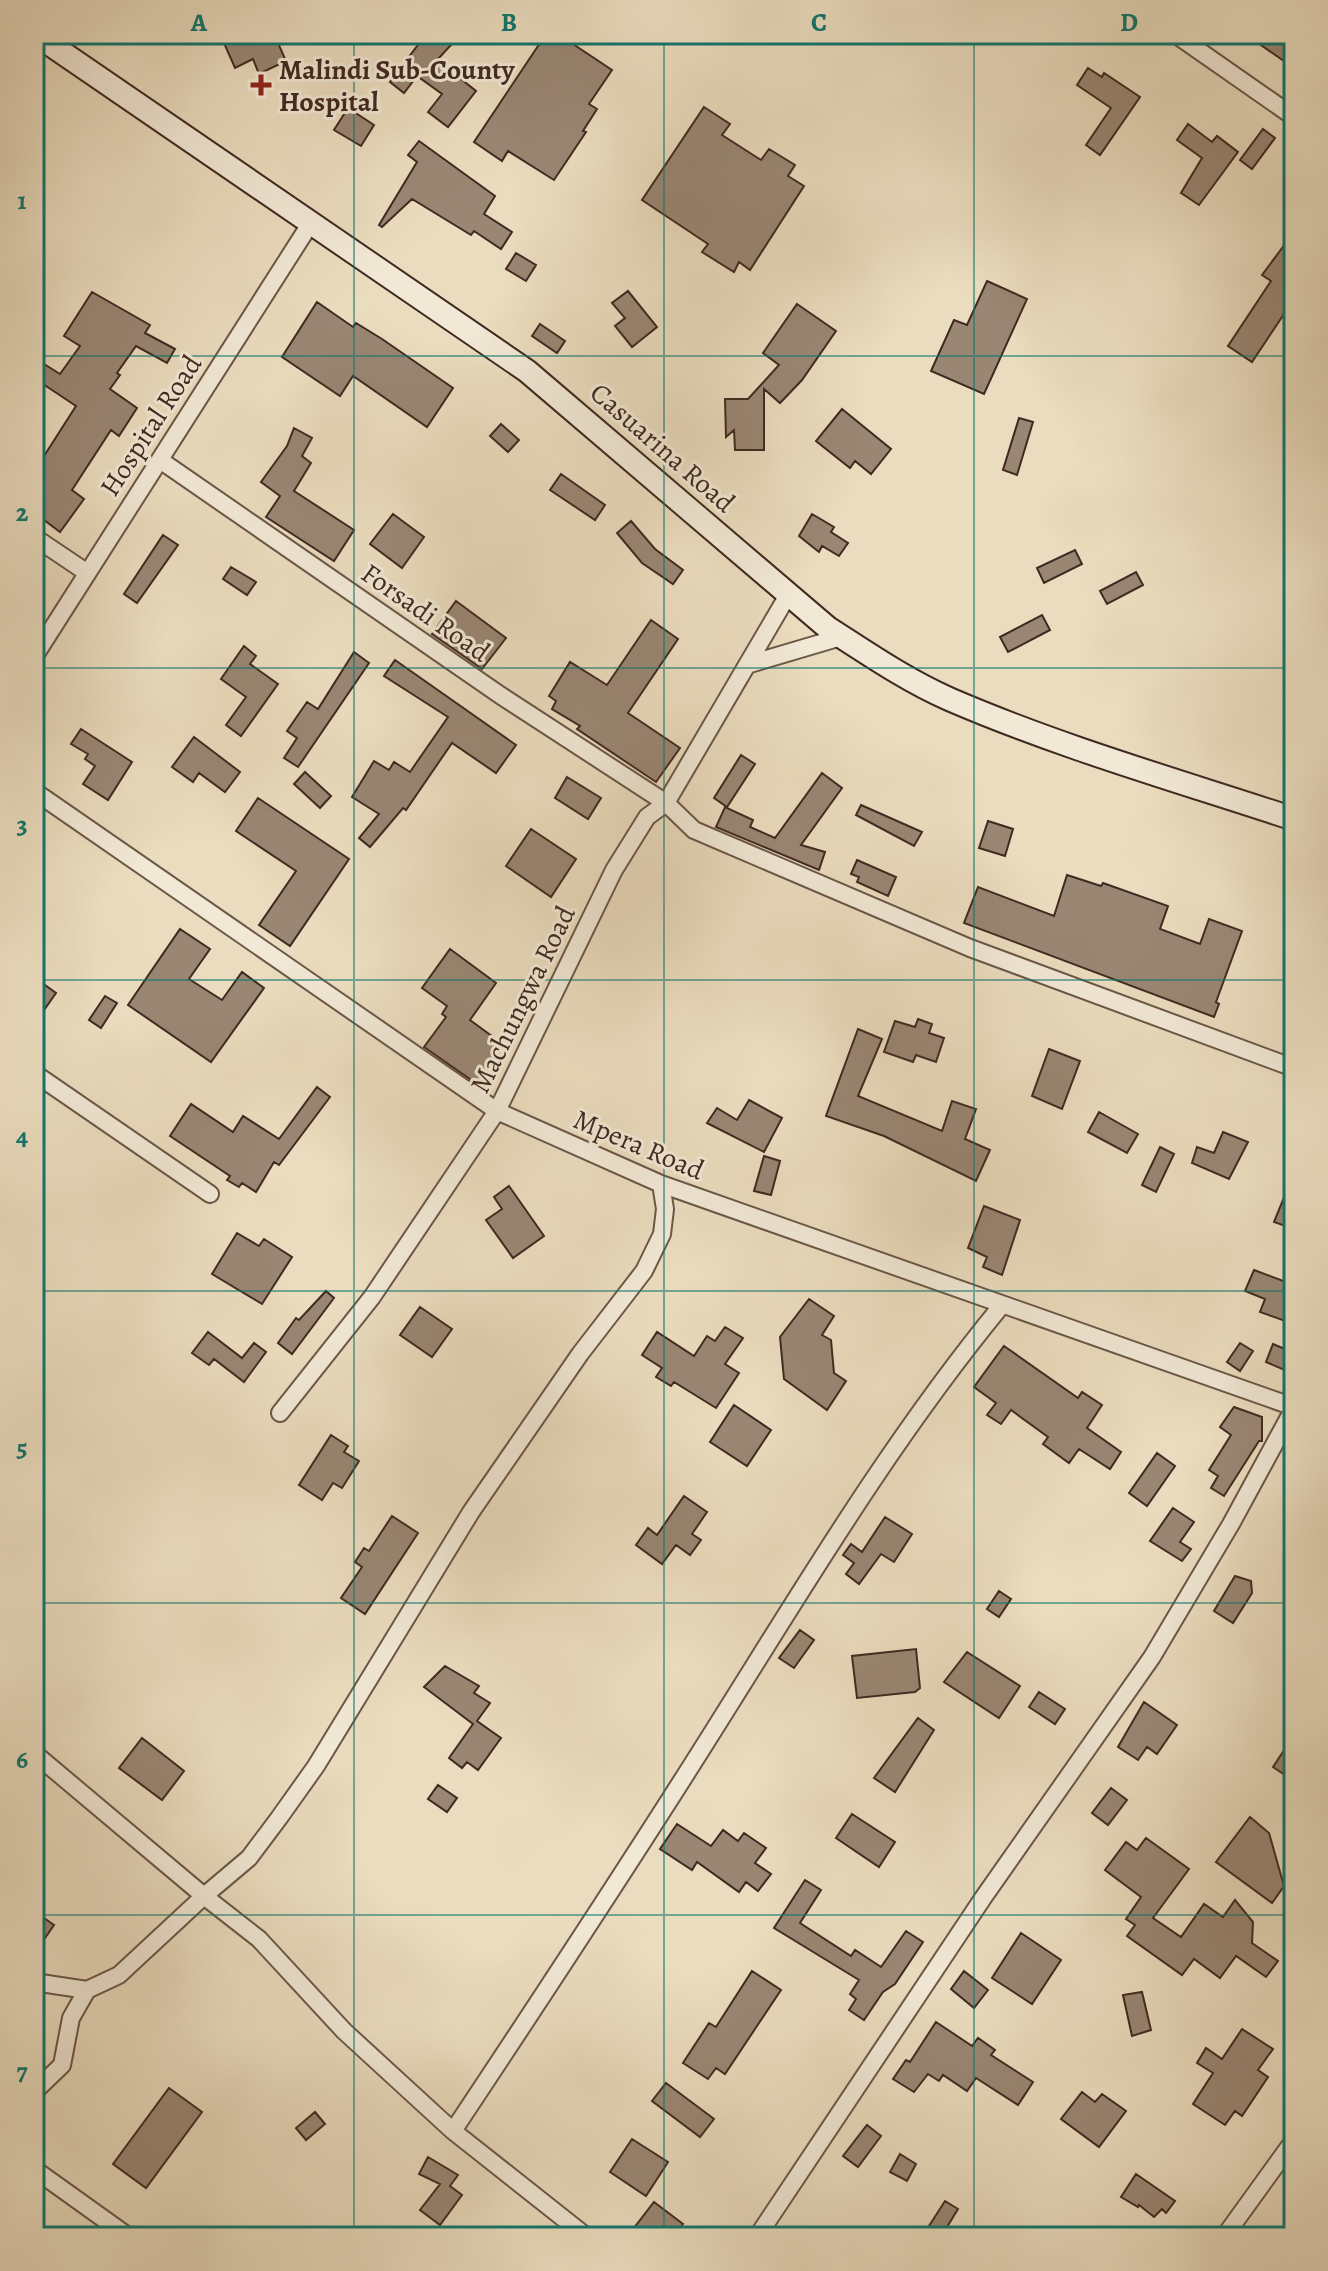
<svg xmlns="http://www.w3.org/2000/svg" width="1328" height="2271" viewBox="0 0 1328 2271" font-family="Alegreya,serif">
	<style>
		.building { fill: #998673; stroke: #412921; stroke-width: 2 }
		.lines { fill: none; stroke-linecap: round; stroke-linejoin: round }
		.street-casing { stroke: #6b5648; stroke-width: 20 }
		.secondary-casing { stroke: #412921; stroke-width: 26 }
		.street { stroke: #f1e8d5; stroke-width: 16 }
		.secondary { stroke: #f1e8d5; stroke-width: 22 }
		.grid { fill: none; stroke: #0f766e; stroke-width: 2; stroke-opacity: 0.55 }
		.poi-dot { fill: #8f2418; stroke: #f1e8d5; stroke-width: 3 }
		.labels { text-anchor: middle; stroke-width: 6; stroke-linejoin: round; paint-order: stroke }
		.poi-label { font-size: 28px; font-weight: bold; fill: #412921; stroke: #f1e8d5; text-anchor: start }
		.street-label { font-size: 28px; fill: #412921; stroke: #f1e8d5 }
		.neatline { fill: none; stroke: #0f766e; stroke-width: 3 }
		.grid-label { font-size: 26px; text-anchor: middle; font-weight: bold; fill: #0f766e }
	</style>
	<rect width="100%" height="100%" fill="#eadcbe"/>
	<filter id="stains"><feTurbulence type="fractalNoise" baseFrequency=".0025" numOctaves="4"/><feColorMatrix values="0 0 0 0 .2 0 0 0 0 .09 0 0 0 0 .02 0 0 0 .5 -.17"/></filter>
	<radialGradient id="worn" r=".72"><stop offset=".6" stop-color="#630" stop-opacity="0"/><stop offset="1" stop-color="#630" stop-opacity=".3"/></radialGradient>
	<path class="building" d="M220 34H274L286 61 259 74 253 59 235 68Z
		M412 34H440L451 45 437 60 476 91 448 127 428 112 442 94 417 76 404 93 390 82 420 42Z
		M546 34H579L573 44 612 70 589 104 597 109 583 131 586 132 554 180 508 151 502 161 474 142Z
		M1245 34H1294V68Z
		M1088 68 1102 77 1104 73 1140 97 1100 155 1086 145 1111 108 1077 85Z
		M704 107 730 124 722 135 761 160 769 149 795 165 788 176 804 186 750 270 739 262 734 272 702 252 708 244 642 200Z
		M348 108 374 125 361 146 334 130Z
		M1188 124 1212 142 1217 136 1238 152 1199 205 1181 193 1202 158 1177 140Z
		M1263 129 1275 138 1252 169 1240 160Z
		M419 141 495 196 484 214 512 232 501 249 474 231 471 235 412 199 382 227 379 225 417 162 408 155Z
		M1294 232V299L1252 362 1228 346 1271 281 1262 275Z
		M516 253 536 265 526 281 506 269Z
		M987 281 1027 299 984 394 931 371 954 320 967 325Z
		M628 291 657 327 632 347 615 326 625 318 612 303Z
		M92 292 150 325 145 333 175 349 167 363 136 346 117 373 120 375 110 389 137 408 119 436 111 430 72 490 84 499 60 532 44 520 39 527 34 526V448L44 456 76 406 34 378 44 364 60 374 80 346 64 336Z
		M317 302 353 327 356 323 382 339 453 388 427 427 353 376 340 396 282 357Z
		M797 304 836 331 802 380 780 403 764 389V450H735L734 430 726 437 725 399H748L779 365 763 353Z
		M540 324 565 341 557 353 532 336Z
		M842 409 891 449 871 474 855 461 850 468 816 441Z
		M1019 418 1033 422 1017 475 1003 470Z
		M501 424 519 440 508 452 490 436Z
		M294 428 312 438 302 456 311 463 294 491 354 530 334 561 266 517 280 496 261 482 287 446Z
		M561 474 605 505 595 520 550 490Z
		M393 514 424 537 402 568 370 544Z
		M812 514 834 527 831 532 848 543 839 556 822 546 819 552 799 536Z
		M631 521 655 549 683 570 673 584 642 563 617 533Z
		M163 535 178 545 137 603 124 594Z
		M1075 550 1082 564 1044 583 1037 568Z
		M231 567 256 582 247 595 223 579Z
		M1136 572 1143 585 1107 604 1100 591Z
		M456 601 506 638 482 669 432 634Z
		M1042 615 1050 630 1008 652 1000 637Z
		M651 620 678 639 628 713 680 748 656 782 577 729 580 726 552 709 556 701 549 696 570 662 607 685Z
		M244 646 256 656 250 664 278 684 241 736 226 725 246 697 221 679Z
		M354 652 369 663 298 767 284 758 297 738 287 731 307 702 318 709Z
		M395 660 516 745 496 773 452 743 406 810 403 808 370 847 359 838 379 814 352 797 374 761 389 770 394 762 410 772 448 717 384 676Z
		M81 729 132 762 108 800 83 784 95 766 85 759 88 754 71 744Z
		M194 737 240 772 225 792 199 773 193 782 172 767Z
		M741 755 755 764 727 807 714 798Z
		M305 772 331 796 320 808 294 784Z
		M822 773 842 788 801 845 825 852 819 870 716 827 725 807 753 820 750 827 775 838Z
		M567 777 601 798 588 819 555 798Z
		M258 798 349 859 290 946 259 925 296 871 236 831Z
		M861 805 922 832 914 846 856 815Z
		M988 821 1013 829 1005 856 979 848Z
		M531 829 576 859 551 897 506 866Z
		M857 860 896 877 888 896 857 882 859 877 851 874Z
		M1067 875 1101 886 1103 883 1168 906 1160 929 1200 944 1209 919 1242 931 1216 1002 1219 1004 1214 1017 964 923 978 887 1054 916Z
		M180 929 210 949 189 979 222 1000 242 972 264 988 211 1062 128 1005Z
		M450 949 496 983 470 1020 504 1045 477 1084 424 1047 446 1017 442 1014 447 1006 422 988Z
		M34 977 56 993 44 1010 34 1003Z
		M105 996 117 1003 101 1028 89 1020Z
		M918 1019 932 1024 929 1033 944 1038 936 1062 916 1055 913 1062 884 1052 895 1021 915 1027Z
		M858 1029 882 1039 858 1096 942 1131 952 1101 976 1109 965 1139 990 1150 976 1181 884 1136 826 1116Z
		M1049 1049 1080 1061 1062 1109 1032 1096Z
		M317 1087 330 1097 279 1165 274 1162 256 1192 242 1183 239 1187 227 1180 230 1176 170 1136 191 1104 233 1132 243 1116 279 1139Z
		M749 1100 782 1118 764 1152 707 1123 717 1108 737 1120Z
		M1099 1112 1138 1134 1127 1153 1088 1132Z
		M1223 1132 1248 1142 1229 1179 1192 1163 1197 1147 1214 1153Z
		M1160 1147 1174 1154 1156 1192 1142 1185Z
		M764 1156 780 1161 771 1195 754 1191Z
		M1294 1173V1229L1274 1222Z
		M509 1186 544 1236 513 1258 486 1220 502 1209 494 1197Z
		M984 1206 1020 1220 1002 1275 983 1267 987 1257 968 1248Z
		M237 1233 259 1246 264 1239 292 1257 262 1304 212 1274Z
		M1254 1270 1294 1285V1324L1260 1312 1265 1299 1245 1291Z
		M326 1291 334 1298 292 1354 278 1343 296 1318 299 1320Z
		M809 1299 834 1316 822 1335 831 1340 834 1373 846 1381 827 1410 784 1379 780 1337Z
		M420 1307 452 1329 432 1357 400 1335Z
		M725 1327 743 1338 725 1364 739 1373 716 1408 674 1382 671 1386 656 1377 662 1368 642 1355 657 1332 694 1356 707 1336 715 1341Z
		M208 1332 242 1358 254 1343 266 1352 244 1382 214 1359 209 1365 192 1353Z
		M1240 1343 1253 1351 1240 1371 1227 1362Z
		M1273 1344 1294 1353V1374L1266 1362Z
		M1004 1346 1078 1398 1082 1392 1102 1405 1087 1428 1121 1452 1110 1469 1079 1449 1069 1463 1043 1444 1048 1437 1011 1410 1001 1424 987 1415 996 1403 974 1387Z
		M734 1405 771 1430 747 1466 710 1442Z
		M1234 1407 1262 1417V1441H1259L1224 1496 1211 1488 1218 1476 1209 1470 1231 1435 1220 1427Z
		M331 1435 348 1446 344 1452 359 1461 342 1488 333 1483 322 1500 299 1485Z
		M1157 1453 1175 1466 1147 1506 1129 1493Z
		M684 1496 707 1512 692 1534 701 1540 690 1555 676 1545 662 1564 636 1545 648 1528 657 1535Z
		M1173 1508 1194 1522 1180 1542 1191 1549 1182 1561 1150 1541Z
		M392 1516 418 1533 365 1614 341 1598 362 1567 355 1562 364 1548 369 1551Z
		M885 1517 912 1534 894 1562 881 1554 859 1584 846 1574 854 1563 843 1555 851 1544 862 1552Z
		M1235 1576 1251 1581 1252 1593 1233 1623 1214 1611Z
		M999 1591 1011 1599 999 1617 987 1609Z
		M800 1630 814 1640 794 1668 779 1658Z
		M916 1649 920 1688 915 1692 857 1698 852 1656Z
		M967 1652 1020 1686 999 1718 944 1682Z
		M445 1666 479 1686 474 1693 490 1703 477 1721 501 1738 478 1770 467 1762 462 1768 449 1758 473 1724 424 1687Z
		M1039 1692 1065 1709 1055 1724 1029 1707Z
		M1144 1702 1177 1725 1157 1754 1147 1747 1138 1760 1118 1747Z
		M918 1718 934 1730 895 1792 874 1778Z
		M1294 1735V1781L1273 1767Z
		M142 1738 184 1771 162 1800 119 1768Z
		M438 1785 457 1798 447 1812 428 1799Z
		M1111 1788 1127 1800 1108 1825 1092 1813Z
		M852 1814 895 1842 879 1867 836 1838Z
		M1250 1817 1269 1833 1284 1886 1272 1903 1216 1862Z
		M677 1824 711 1846 723 1830 738 1841 744 1833 766 1848 755 1863 771 1874 758 1891 746 1882 739 1892 697 1862 692 1870 660 1849Z
		M1146 1838 1189 1869 1153 1918 1181 1937 1204 1904 1223 1917 1235 1900 1253 1922 1252 1943 1278 1961 1266 1977 1236 1956 1220 1978 1194 1959 1182 1975 1127 1936 1135 1925 1126 1919 1141 1897 1105 1870 1126 1842 1137 1850Z
		M805 1880 821 1890 800 1923 851 1956 855 1950 881 1967 906 1931 923 1942 895 1984 883 1992 864 2020 849 2010 856 1999 850 1994 859 1980 774 1928Z
		M34 1911 54 1925 34 1954Z
		M1021 1933 1061 1960 1032 2004 992 1978Z
		M752 1971 781 1990 725 2074 716 2068 708 2079 683 2063 709 2023 716 2027Z
		M964 1971 988 1990 974 2008 951 1989Z
		M1142 1992 1151 2030 1132 2036 1123 1995Z
		M936 2022 972 2046 978 2038 995 2050 991 2055 1033 2082 1018 2105 976 2078 967 2091 943 2075 939 2081 928 2074 914 2092 893 2079 906 2060 910 2062Z
		M1242 2029 1273 2049 1258 2070 1268 2077 1242 2116 1235 2111 1225 2125 1193 2104 1213 2073 1197 2063 1206 2048 1222 2059Z
		M666 2083 714 2119 700 2137 652 2101Z
		M169 2088 202 2112 146 2188 113 2164Z
		M1082 2092 1095 2102 1102 2094 1126 2111 1099 2147 1061 2119Z
		M315 2112 325 2124 306 2140 296 2128Z
		M867 2125 881 2136 858 2167 843 2156Z
		M632 2139 668 2162 646 2196 610 2172Z
		M900 2154 916 2164 907 2181 890 2172Z
		M428 2157 458 2175 450 2186 462 2195 440 2225 420 2210 440 2184 419 2174Z
		M1136 2174 1175 2201 1166 2213 1162 2209 1154 2217 1139 2205 1138 2207 1121 2197Z
		M945 2201 958 2209 942 2235 929 2226Z
		M654 2202 683 2224 673 2237H627Z"/>
	<g class="lines">
		<defs>
			<path id="street" d="M1175 34 1294 117
				M160 460 500 695 666 803 694 830 970 948 1294 1068
				M34 537 86 572
				M34 657 312 221
				M750 664 841 637
				M34 791 497 1111 661 1184 1294 1407
				M34 1073 210 1194
				M280 1413 372 1297 497 1111 614 870 647 817 666 803 788 595
				M34 1753 204 1896 119 1975 87 1990 71 2018 62 2065 34 2092
				M34 1982 87 1990
				M453 2131C542 1997 631 1862 717 1725 807 1582 894 1436 1002 1305
				M34 2169 129 2237
				M587 2237 453 2131 344 2031 259 1939 204 1896 249 1858 279 1818 316 1766 471 1512 580 1354 644 1271 662 1234 665 1209 661 1184
				M757 2237 983 1898 1152 1657 1231 1524 1294 1408
				M1224 2237 1294 2140"/>
			<path id="secondary" d="M35 34 527 371 828 628C867 653 906 680 949 699 1060 747 1179 781 1294 819"/>
		</defs>
		<use href="#street" class="street-casing"/>
		<use href="#secondary" class="secondary-casing"/>
		<use href="#street" class="street"/>
		<use href="#secondary" class="secondary"/>
	</g>
	<path class="grid" d="M354 34V2237M664 34V2237M974 34V2237M34 356H1294M34 668H1294M34 980H1294M34 1291H1294M34 1603H1294M34 1915H1294"/>
	<path class="poi-dot" d="M257 73h8v8h8v8h-8v8h-8v-8h-8v-8h8z"/>
	<g class="labels">
		<g class="poi-label">
			<text x="279" y="79">Malindi Sub-County<tspan x="279" dy="32">Hospital</tspan></text>
		</g>
		<g class="street-label">
			<text transform="translate(150 425) rotate(-57)" y="10">Hospital Road</text>
			<text transform="translate(663 447) rotate(41)" y="10">Casuarina Road</text>
			<text transform="translate(426 612) rotate(35)" y="10">Forsadi Road</text>
			<text transform="translate(522 999) rotate(-64)" y="10">Machungwa Road</text>
			<text transform="translate(639 1144) rotate(23)" y="10">Mpera Road</text>
		</g>
	</g>
	<rect width="1328" height="2271" fill="none" stroke="#eadcbe" stroke-width="88"/>
	<rect x="44" y="44" width="1240" height="2183" class="neatline"/>
	<g class="grid-label">
		<text x="199" y="31">A</text>
		<text x="509" y="31">B</text>
		<text x="819" y="31">C</text>
		<text x="1129" y="31">D</text>
		<text x="22" y="209">1</text>
		<text x="22" y="521">2</text>
		<text x="22" y="833">3</text>
		<text x="22" y="1145">4</text>
		<text x="22" y="1456">5</text>
		<text x="22" y="1768">6</text>
		<text x="22" y="2080">7</text>
	</g>
	<rect width="100%" height="100%" filter="url(#stains)"/>
	<rect width="100%" height="100%" fill="url(#worn)"/>
</svg>
